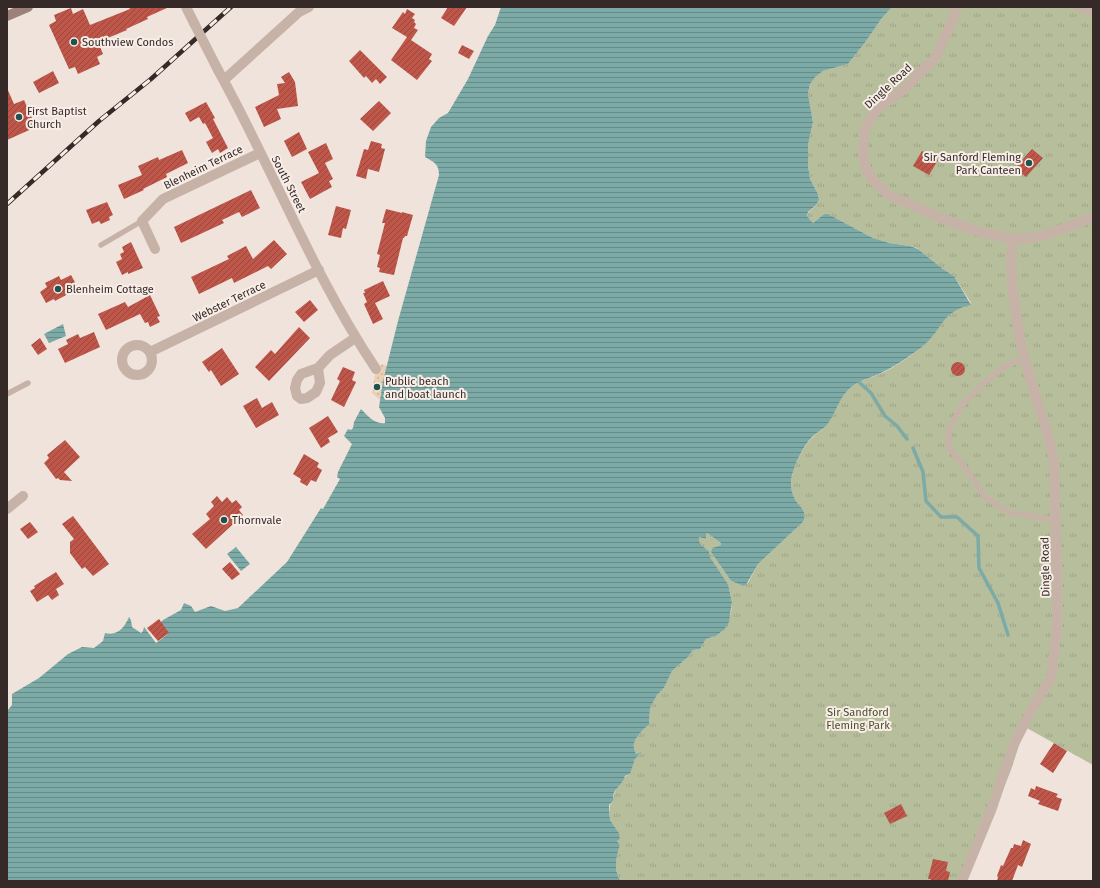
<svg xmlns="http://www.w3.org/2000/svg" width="1100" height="888" viewBox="0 0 1100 888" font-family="'Fira Sans',sans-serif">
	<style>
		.sand { fill: url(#sand-dots) }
		.park { fill: url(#park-tufts) }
		.water { fill: url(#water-rules) }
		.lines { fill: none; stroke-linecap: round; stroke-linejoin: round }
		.stream { stroke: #7caba7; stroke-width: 3.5 }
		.building { fill: url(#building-hatch) }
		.lane { stroke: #c7b2a8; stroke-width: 5.5 }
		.street { stroke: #c7b2a8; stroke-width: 10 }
		.secondary { stroke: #9b8179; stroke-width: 10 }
		.rail-casing { stroke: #352a28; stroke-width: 4.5 }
		.rail { stroke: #f8eee7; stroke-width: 3; stroke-dasharray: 9; stroke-linecap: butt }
		.street-bridge { stroke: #c7b2a8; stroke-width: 10 }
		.poi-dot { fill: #205350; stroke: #f8eee7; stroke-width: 1.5 }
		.labels { text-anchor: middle; stroke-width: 4; stroke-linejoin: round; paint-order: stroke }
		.poi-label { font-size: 11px; fill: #352a28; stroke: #f8eee7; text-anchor: start }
		.street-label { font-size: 11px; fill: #352a28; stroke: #f8eee7 }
		.park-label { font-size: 11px; fill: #49512d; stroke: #f8eee7 }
	</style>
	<defs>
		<pattern id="sand-dots" width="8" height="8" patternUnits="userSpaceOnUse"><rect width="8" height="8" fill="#ead0b3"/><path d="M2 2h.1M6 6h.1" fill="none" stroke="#c9b39a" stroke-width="1.8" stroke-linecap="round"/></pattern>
		<pattern id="park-tufts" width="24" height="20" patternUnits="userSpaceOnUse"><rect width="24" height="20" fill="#b7be9c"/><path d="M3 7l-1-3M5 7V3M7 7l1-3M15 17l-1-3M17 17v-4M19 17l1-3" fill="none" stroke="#9ea386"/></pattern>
		<pattern id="water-rules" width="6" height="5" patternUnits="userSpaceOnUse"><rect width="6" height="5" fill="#7caba7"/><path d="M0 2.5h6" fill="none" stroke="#668b88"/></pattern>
		<pattern id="building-hatch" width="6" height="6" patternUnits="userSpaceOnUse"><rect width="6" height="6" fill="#bf564a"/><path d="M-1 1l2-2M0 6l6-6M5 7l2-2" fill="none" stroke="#9c473e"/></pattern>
	</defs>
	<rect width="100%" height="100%" fill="#f0e3db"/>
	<path class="sand" d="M382 364 387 366 380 400 372 393 376 369Z"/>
	<path class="park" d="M892 7H1093V765L1025 727 1011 770 966 881H621C613 871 616 856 620 845L617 841 620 839 619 833 610 820V805L614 800C612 793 622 776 629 775L635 759 642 752 636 754C635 751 633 747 634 744 634 737 644 728 649 725L650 708 657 695 664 688 672 671 688 657 693 650 700 649 706 639 722 632 731 613 732 602 728 584 710 557 709 551C704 547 698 544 699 537L706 539V533H707L721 543V545L712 548 711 552 731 581 743 586 748 583 758 564 803 522C808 512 801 508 796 501 790 493 790 482 793 472 797 459 804 445 814 436 818 432 824 429 827 424 835 412 839 397 850 388 858 381 870 378 880 374 895 367 910 357 923 346 939 332 946 308 969 305L971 303 954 276 943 269 917 248 910 246 889 243 877 240 828 214H824L813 223 807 216 808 213 816 205 819 200 818 194 810 179 808 165V145L813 122 808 94 810 84 814 77 823 71 848 64 864 44 882 18Z"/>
	<path class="water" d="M501 7H892L882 18 864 44 848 64 823 71 815 77 810 84 808 94 813 122 808 145V165L810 179 818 194 819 200 816 205 808 212 807 216 813 223 824 214H828L873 238 889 243 910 246 918 249 943 269 954 276 971 305C941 311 943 330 922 347 909 357 895 366 881 373 871 378 856 381 848 390 838 400 835 415 826 426 822 430 816 433 812 437 803 447 797 459 793 472 790 481 790 492 796 501 801 508 808 512 803 522L758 564 746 585 743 586 731 581 711 552 712 548 721 545V543L707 533H706V539L699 537C698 544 704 547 709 551L710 557 728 584 732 602 729 622 724 630 717 635 706 639 700 649 693 650 688 657 672 671 664 688 657 695 650 708 649 725C644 728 635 737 634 744 633 747 635 751 636 754L642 752 635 759 630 774 625 776C624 778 624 780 622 782 618 788 611 792 614 800L609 805 610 820 619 833 620 839 617 841 620 845C616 857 613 871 621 881H7V711L12 705V694L39 678 68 654 82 647 94 648 103 641 105 633C118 636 124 628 129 617L131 620 132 627 141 633 143 631 144 627 156 643 168 634 160 623 163 620 181 610 184 603 191 606 195 612 211 606 225 611 238 608 287 562 321 508 323 509 340 479 337 477 338 472 352 444 344 436 348 429 351 430 353 428 354 422 361 409C367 415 375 425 385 423V418L379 407 383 381 398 321 439 175C439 164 434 162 425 157L426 141 431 127 439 118 448 113 468 79 488 36 495 25Z
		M63 324 66 336 49 343 44 334Z
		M236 547 250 564 241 571 227 554Z"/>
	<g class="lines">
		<path class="stream" d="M860 383 871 393 885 416 897 426 907 439
			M913 448 923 472 926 501 941 517H957L978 536 979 568 998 603 1008 635"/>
	</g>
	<path class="building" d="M129 7H169L147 17 148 19 126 29 127 30 98 42 103 54 97 57 100 64 78 74 75 67 69 69 49 25 56 21 54 15 71 8 73 14 83 9 90 25 130 9Z
		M448 7H467L454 26 441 18Z
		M407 9 415 14 412 18 415 20 414 22 416 24 414 28 418 30 411 40 432 54 429 59 432 61 417 80 391 60 407 37 392 28 403 12 405 14Z
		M462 45 474 51 469 59 458 53Z
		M360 50 387 77 380 84 376 79 372 83 366 76 364 78 349 61Z
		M53 71 59 83 39 93 33 82Z
		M289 72 295 82 298 106 277 109 281 119 264 127 255 107 279 95 277 84 285 83 281 77Z
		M7 88 14 104 24 100 36 127 7 140Z
		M379 101 391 113 373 131 360 119Z
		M206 102 215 118 213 119 228 148 220 153 218 149 212 153 206 142 213 138 205 123 203 124 199 117 190 122 185 113Z
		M299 132 307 149 292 157 284 141Z
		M371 141 382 144 381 148 385 149 379 172 368 169 366 179 356 176 364 149 368 150Z
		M326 143 333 159 325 163 333 179 329 181 332 187 310 199 301 182 319 173 308 152Z
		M1032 149 1043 158 1026 177 1015 168Z
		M182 150 188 163 166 174 167 177 143 189 144 190 124 199 118 185 142 175 138 166 158 157 159 160Z
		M922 151 938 160 929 175 913 166Z
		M251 190 260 208 242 217 239 212 222 220 224 223 181 243 174 227Z
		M107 202 113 215 109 217 110 220 101 224 99 221 92 224 86 210Z
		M336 206 351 210 346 229 343 228 341 238 328 235Z
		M386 209 402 213V212L413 215 407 236H405L404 238H403L394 275 379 272 380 268 377 267 380 255 377 254 385 223H382Z
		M274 240 287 254 271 269 268 266 234 283 232 278 199 294 191 277 229 259 227 256 246 246 253 259Z
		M131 242 143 268 128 274V272L122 275 116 262 122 259 120 254 124 252 122 247Z
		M71 275 77 286 69 291 70 293 55 301 54 299 46 303 40 292 47 287 45 283 59 276 61 280Z
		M383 281 390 296 375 303 383 319 373 324 364 304 367 302 363 293H365L364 290Z
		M150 295 160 316 157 317 160 322 150 327 148 322 145 323 140 314 106 330 98 314 125 302 128 307Z
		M310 300 318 310 304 322 295 312Z
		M299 327 310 338 269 381 255 367 271 350 275 354Z
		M94 332 100 347 65 363 58 349 68 344 66 340 78 334 80 338Z
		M40 338 47 349 38 355 31 345Z
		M222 348 239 374 221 386 211 370 209 372 202 362Z
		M951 369a7 7 0 1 1 14 0a7 7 0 1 1-14 0Z
		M343 367 355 372 352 380 356 382 344 407 331 400 340 381 337 379Z
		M257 398 262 408 272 402 279 415 256 428 243 406Z
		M328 416 338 432 328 438 330 442 321 448 309 428Z
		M65 440 80 457 64 472 72 481 60 480 58 478 56 479 44 463 49 458 47 455Z
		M304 454 319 463 317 467 322 470 316 482 311 480 307 486 300 482 301 479 293 474Z
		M217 496 222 502 227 497 232 503 236 500 242 507 239 510 243 515 206 549 192 534 210 519 206 514 214 506 211 502Z
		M73 516 109 564 93 576 85 567 82 569 70 553V542L74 539 62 524Z
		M30 522 38 532 28 539 20 529Z
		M230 562 240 574 232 580 222 569Z
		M56 572 64 584 56 589 59 595 52 600 48 595 37 602 30 591 35 588 34 586Z
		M159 619 169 633 158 641 147 628Z
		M1054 743 1067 751 1053 773 1040 764Z
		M1036 786 1058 794 1056 797 1062 799 1058 811 1038 804 1040 801 1028 796 1031 788 1035 790Z
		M901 804 907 816 890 824 884 813Z
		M1023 840 1031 844 1022 867 1018 865 1012 881H997L998 877 997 876 1001 865 1003 866 1011 848H1013L1014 844 1021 846Z
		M933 859 948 862 946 871 950 872 948 881H930L931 879H928Z"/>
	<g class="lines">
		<path class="lane" d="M101 245 142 221
			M1024 358 1004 367 984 383 961 406 948 433 949 448 967 470 985 497 1008 512 1056 520
			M7 394 28 383"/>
		<path class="street" d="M186 7 194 23
			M958 7 936 57 904 89 881 106 872 115 864 133 863 153 866 169 873 180 889 195 939 217 976 231 1013 239 1031 238 1044 235 1071 226 1093 217
			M1079 7 1093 11
			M218 70C273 169 313 275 376 369
			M224 80 299 12 309 7
			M155 249 142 221 163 199 260 153
			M122 360a15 15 0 1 1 30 0a15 15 0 1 1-30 0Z
			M150 352 319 270
			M318 368 320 383 316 392 307 398 301 399 297 396 295 388 297 380 301 374 318 368 330 355 355 338
			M7 509 23 496
			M962 881 992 808 1013 746 1032 709 1051 678 1057 628V576L1054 462 1049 438 1024 358 1018 327 1012 283 1011 257 1013 239"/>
		<path class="secondary" d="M7 16 28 7"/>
		<defs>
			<path id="rail" d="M7 204 99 121 151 79 231 7"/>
		</defs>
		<use href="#rail" class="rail-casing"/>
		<use href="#rail" class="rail"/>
		<path class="street-bridge" d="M194 23 218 70"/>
	</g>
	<g class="poi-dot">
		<circle cx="74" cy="42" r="4"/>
		<circle cx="19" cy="117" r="4"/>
		<circle cx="1029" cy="163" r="4"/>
		<circle cx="58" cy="289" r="4"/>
		<circle cx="377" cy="387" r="4"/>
		<circle cx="224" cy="520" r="4"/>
	</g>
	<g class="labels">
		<g class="poi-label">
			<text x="82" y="46">Southview Condos</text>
			<text x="27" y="115">First Baptist<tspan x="27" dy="13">Church</tspan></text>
			<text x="1021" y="161" text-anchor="end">Sir Sanford Fleming<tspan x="1021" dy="13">Park Canteen</tspan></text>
			<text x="66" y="293">Blenheim Cottage</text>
			<text x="385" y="385">Public beach<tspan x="385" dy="13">and boat launch</tspan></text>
			<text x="232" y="524">Thornvale</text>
		</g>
		<g class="street-label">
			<text transform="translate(888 86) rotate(-43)" y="4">Dingle Road</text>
			<text transform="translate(203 167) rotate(-26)" y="4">Blenheim Terrace</text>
			<text transform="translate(289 184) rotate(63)" y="4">South Street</text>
			<text transform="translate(229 301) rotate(-26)" y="4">Webster Terrace</text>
			<text transform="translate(1045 567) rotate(-91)" y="4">Dingle Road</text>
		</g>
		<g class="park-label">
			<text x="858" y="716">Sir Sandford<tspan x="858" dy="13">Fleming Park</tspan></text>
		</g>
	</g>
	<rect width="1100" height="888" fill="none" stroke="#352a28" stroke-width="16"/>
</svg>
